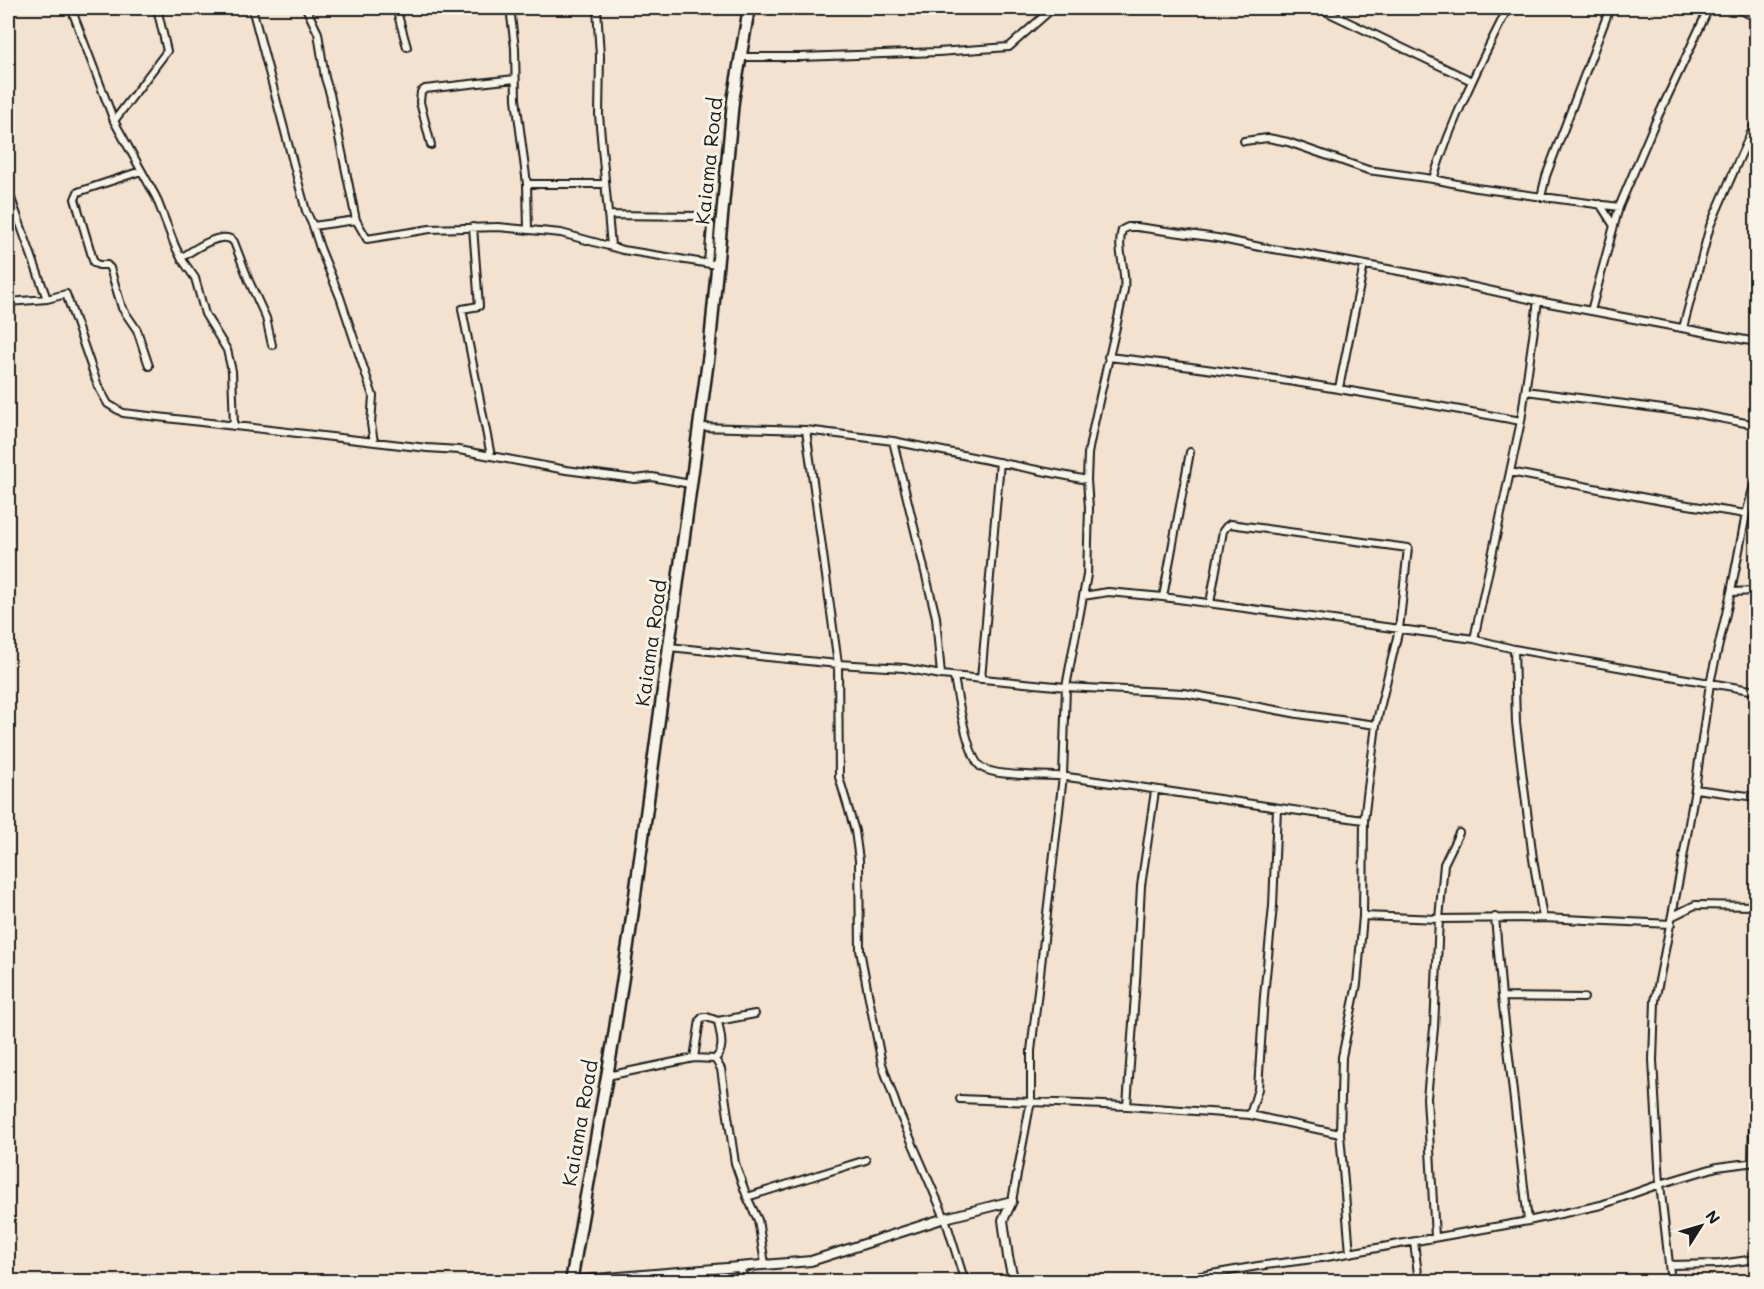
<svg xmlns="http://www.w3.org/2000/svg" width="1764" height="1289" viewBox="0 0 1764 1289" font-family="Mali,sans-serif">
  <rect width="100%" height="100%" fill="#f2e2cf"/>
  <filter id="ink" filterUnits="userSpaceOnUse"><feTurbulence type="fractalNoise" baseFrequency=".0167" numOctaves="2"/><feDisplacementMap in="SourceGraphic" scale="12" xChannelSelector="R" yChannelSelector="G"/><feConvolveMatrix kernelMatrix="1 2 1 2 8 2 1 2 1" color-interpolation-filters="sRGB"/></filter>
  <g filter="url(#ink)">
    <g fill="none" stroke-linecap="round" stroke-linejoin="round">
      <g stroke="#1c1c1c" stroke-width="10">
        <path id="minor" d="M71 8 114 121 156 197 175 246 181 258 195 278 205 314 227 350 232 371 234 426
          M252 8 306 211 313 226 320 248 340 297 373 396 371 424 374 442
          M306 8 318 33 325 78 330 94 356 220 313 226
          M396 8 407 47
          M510 8 515 48 516 99 527 184 528 230
          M597 8 600 56 599 115 611 246
          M1326 8 1325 11 1472 81
          M1508 8C1480 63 1452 120 1433 179L1476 188 1619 207
          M1735 8 1756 17
          M741 57H801L938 52 1009 47 1053 8
          M114 121 167 51 157 8
          M1244 141 1268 138 1288 142 1368 170 1433 179
          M431 145 420 102 421 92 425 89 515 79
          M141 171 78 192 75 199 94 263 99 265H107L110 268 122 308 137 330 149 366
          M527 184H605
          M8 190 47 299
          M1541 197 1546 176 1610 8
          M1600 204 1614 226
          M608 215 699 216 707 218 711 226 708 263
          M356 220 367 239 430 229 498 227 561 233 623 250 717 265
          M473 227 479 306 462 309 491 456
          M181 258C193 250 223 229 234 242L249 281 266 318 272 345
          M8 302 47 299 66 294 98 386 108 404 123 413 427 448 459 450 566 470 635 479 652 477 690 484
          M1591 311 1619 207 1653 127 1709 8
          M1683 328 1710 226 1740 157 1756 122
          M1108 357C1247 372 1384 396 1521 421
          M1339 388 1364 265
          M1526 391 1693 413 1756 425
          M699 427 806 430 893 441 1087 480
          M806 430 838 664 839 777 855 831 859 860 860 950 868 993 882 1064 898 1110 945 1218 965 1282
          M893 441 936 617 941 675
          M1510 472 1662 501 1746 514
          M1731 592 1756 591
          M1083 596 1108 592 1163 597 1474 639 1514 649 1756 691
          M1163 597 1190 452
          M1210 603 1223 531 1226 527 1230 524 1408 548 1399 629 1376 725 1364 820 1363 916 1357 984 1342 1057 1340 1134 1350 1253
          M1474 639 1521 421 1538 301
          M669 647 838 664 904 668 941 675 1066 687 1184 693 1298 714 1376 725
          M1514 649 1516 723 1533 859 1543 918
          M954 677C957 694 968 758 981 767 997 778 1046 774 1067 777 1166 790 1265 807 1364 820
          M981 679 1000 462
          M1695 789 1756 797
          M1363 916 1439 919 1543 918 1671 924
          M1673 916 1695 905 1756 906
          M1495 917 1502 997 1528 1221
          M1502 997 1584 998
          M694 1058 700 1020 703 1017H707L718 1021 755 1014
          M715 1059C726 1048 720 1035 718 1021
          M607 1076 694 1058 715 1059 721 1069 735 1163 747 1197 758 1220 765 1264
          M960 1099 1127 1106 1250 1115 1340 1134
          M1127 1106 1136 981 1141 886 1155 791
          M1250 1115 1258 1089 1264 996 1273 906 1277 808
          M1752 1162 1755 1049 1756 1031
          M747 1197 866 1160
          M1012 1201 1031 1100V1051L1063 776 1066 687 1087 575 1089 508 1087 480 1088 454C1098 399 1113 345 1124 290 1127 270 1116 250 1122 230L1128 227H1137L1217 238 1260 247 1306 254 1415 274 1538 301 1756 342
          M1435 1237 1427 1098 1434 1028 1439 919 1444 864 1459 833
          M1414 1242 1419 1282
          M1669 1265 1719 1264 1756 1259
          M738 1266 747 1282
          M1166 1282 1258 1266 1321 1258 1528 1221 1601 1205 1660 1184 1717 1167 1756 1162
          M1671 1282 1660 1184 1653 1060 1655 1001 1682 864 1695 789 1710 683 1731 592 1746 514 1756 478"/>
      </g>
      <g stroke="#1c1c1c" stroke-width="12">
        <path id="tertiary" d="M1012 1201 1003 1220 1008 1257 1014 1282
          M571 1281 811 1261 945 1218 1012 1201"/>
      </g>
      <g stroke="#1c1c1c" stroke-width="15">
        <path id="trunk" d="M571 1282 613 1042 630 932 709 353 733 101 749 8"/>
      </g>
      <use href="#minor" stroke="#f7f3e8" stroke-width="6"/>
      <use href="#tertiary" stroke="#f7f3e8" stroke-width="8"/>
      <use href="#trunk" stroke="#f7f3e8" stroke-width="10"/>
    </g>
  </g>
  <g text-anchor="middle" stroke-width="6" stroke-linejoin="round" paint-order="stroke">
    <g font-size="20" fill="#1c1c1c" stroke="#f7f3e8">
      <text transform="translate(709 161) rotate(-84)" y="7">Kaiama Road</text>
      <text transform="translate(651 643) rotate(-82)" y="7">Kaiama Road</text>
      <text transform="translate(580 1123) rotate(-80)" y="7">Kaiama Road</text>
    </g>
  </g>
  <rect width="1764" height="1289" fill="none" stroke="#f7f3e8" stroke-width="30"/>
  <rect x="15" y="15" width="1734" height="1259" fill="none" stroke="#1c1c1c" stroke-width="2" filter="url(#ink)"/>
  <g transform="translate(1701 1226) rotate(53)" stroke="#f7f3e8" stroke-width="4.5" paint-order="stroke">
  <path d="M0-4.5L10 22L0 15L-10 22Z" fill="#1c1c1c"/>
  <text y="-9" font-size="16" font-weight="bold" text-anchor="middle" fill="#1c1c1c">N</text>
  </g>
</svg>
